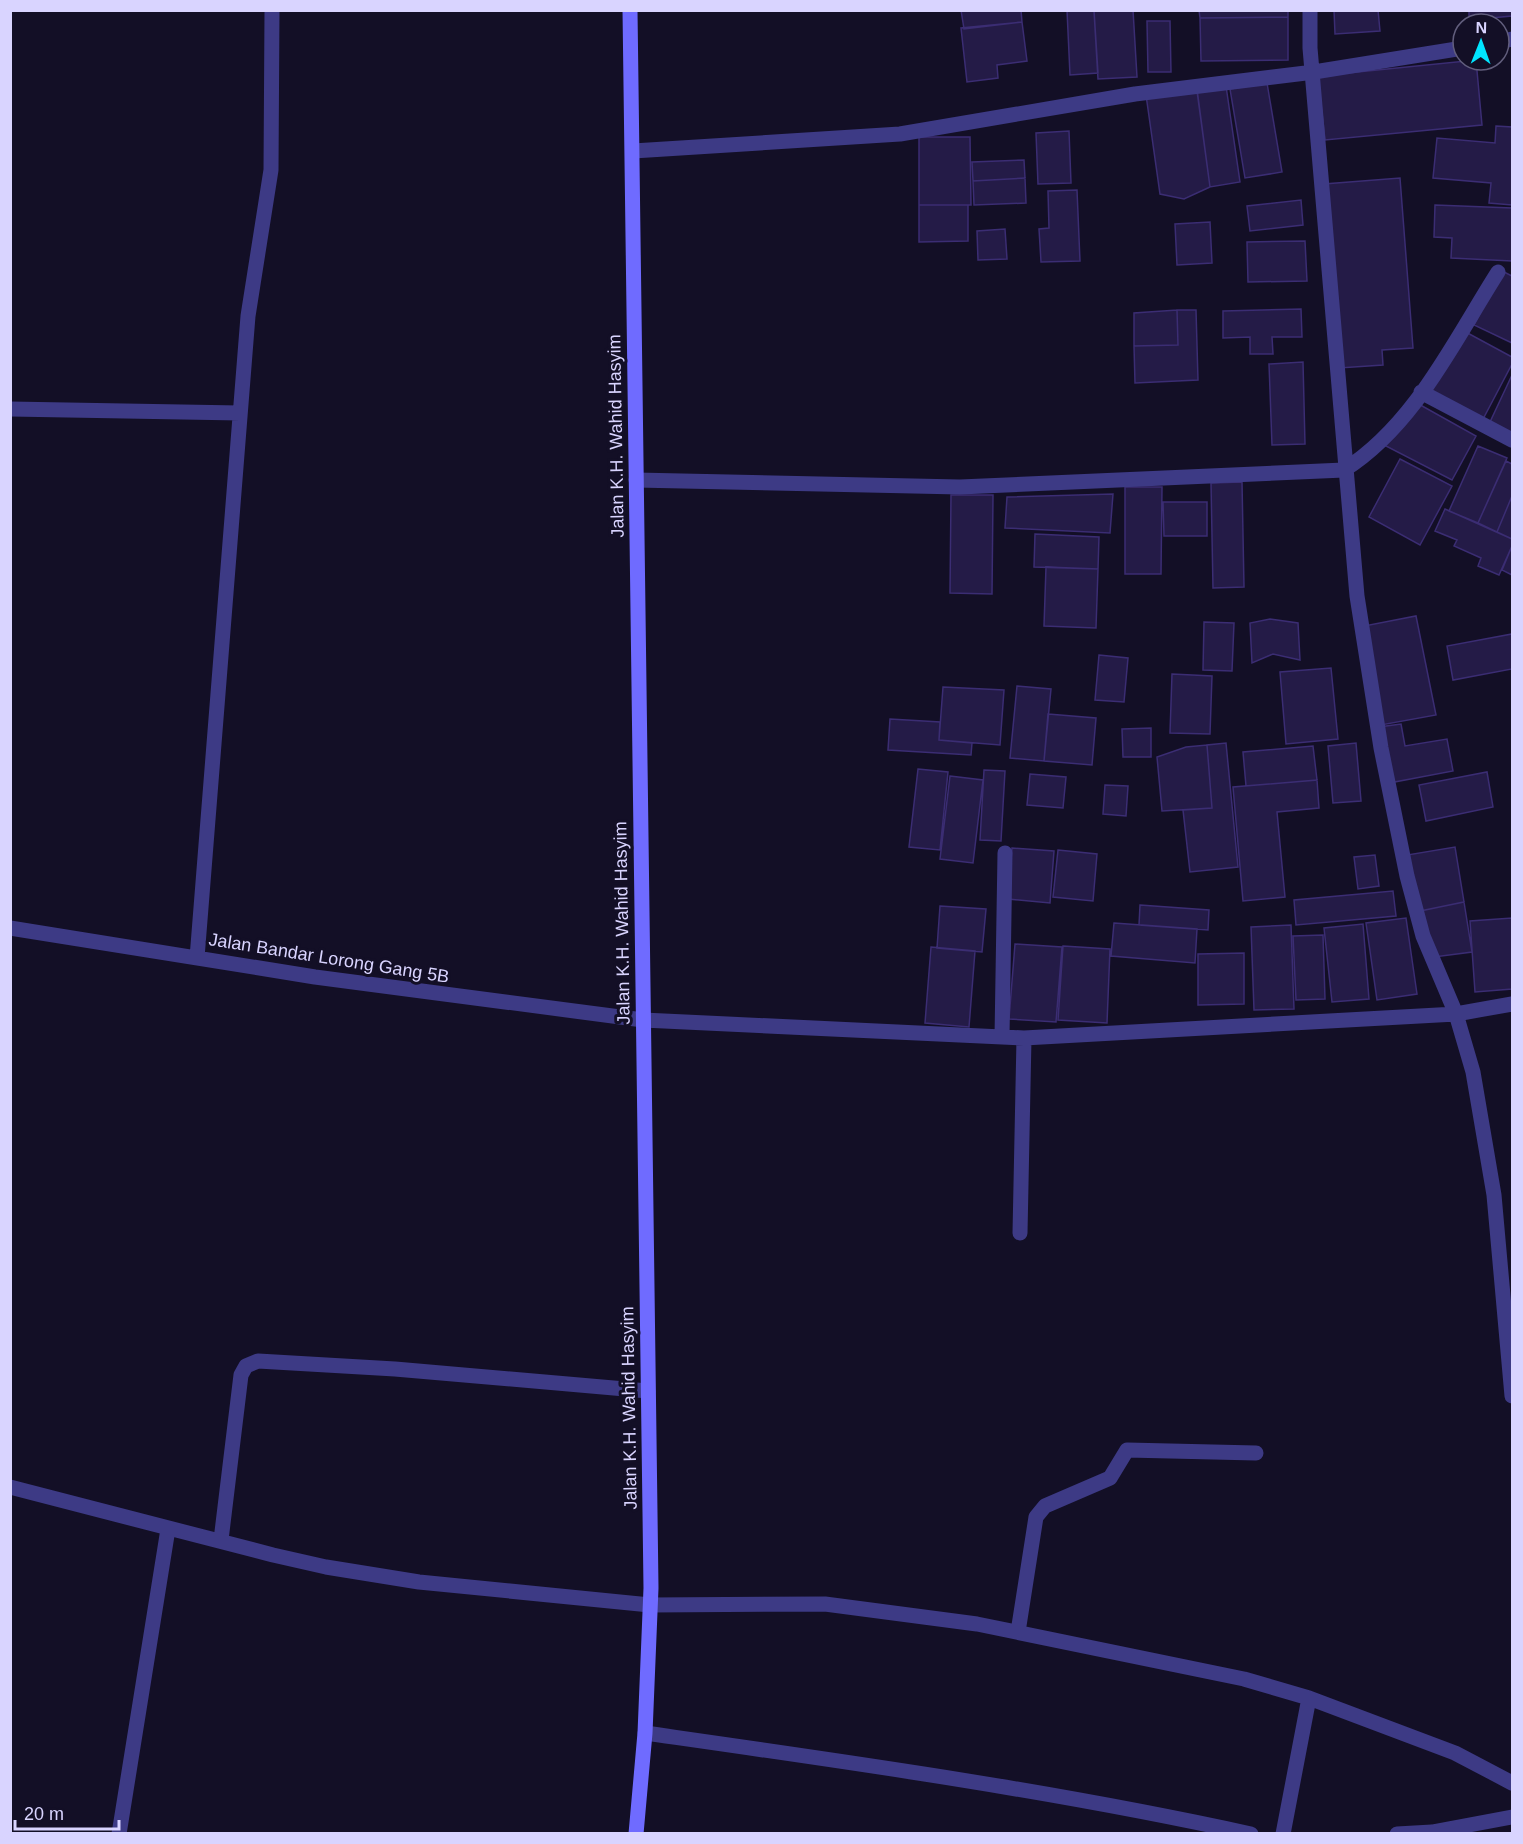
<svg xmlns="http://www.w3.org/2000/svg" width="1523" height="1844" viewBox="0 0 1523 1844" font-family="Helvetica,sans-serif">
  <rect width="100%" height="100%" fill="#130f26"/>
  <path fill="#241b47" stroke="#3b2d73" stroke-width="1.5" d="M961 10H1021L1022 22 964 29Z
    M1067 10H1094L1098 73 1070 75Z
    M1133 10 1137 77 1098 79 1094 11Z
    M1199 10H1288V17L1200 18Z
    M1334 10H1378L1380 31 1335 34Z
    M1469 10H1512V16L1469 20Z
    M1288 17V60L1201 61 1200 18Z
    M1147 21H1170L1171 72H1148Z
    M1022 22 1027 61 997 65 998 78 967 82 961 28Z
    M1476 60 1482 125 1325 140 1318 76Z
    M1267 83 1282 172 1245 178 1230 89Z
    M1226 86 1240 182 1210 187 1197 91Z
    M1197 89 1210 187 1184 199 1160 194 1146 95Z
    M1496 126 1512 127V205L1489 203 1491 183 1433 178 1437 138 1495 143Z
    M1069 131 1071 183 1038 184 1036 133Z
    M919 137H970L971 205H919Z
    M1024 160 1025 178 973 181 972 162Z
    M1025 178 1026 203 974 205 973 181Z
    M1400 178 1413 348 1382 350 1383 365 1339 368 1324 184Z
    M1077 190 1080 261 1041 262 1039 229 1049 228 1048 191Z
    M1301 200 1303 225 1250 231 1247 206Z
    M919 205H968V241L919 242Z
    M1435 205 1512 208V261L1451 258 1452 238 1434 237Z
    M1210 222 1212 263 1177 265 1175 224Z
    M1005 229 1007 259 978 260 977 231Z
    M1305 241 1307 281 1248 282 1247 242Z
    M1502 271 1512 276V343L1474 325Z
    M1301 309 1302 337H1272L1273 354H1250V337L1223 338V311Z
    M1177 310 1178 345 1134 346V313Z
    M1177 310H1196L1198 380 1135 383 1134 346 1178 345Z
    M1462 330 1512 357V364L1482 421 1429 392Z
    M1303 362 1305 444 1272 445 1269 364Z
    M1512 375V433L1490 422Z
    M1415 402 1476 436 1452 480 1384 445Z
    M1478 446 1507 458 1478 523 1449 511Z
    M1400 459 1452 486 1420 545 1369 517Z
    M1506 461 1512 464V496L1497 532 1478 523Z
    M1242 482 1244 587 1213 588 1211 483Z
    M1125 487H1162L1161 574H1125Z
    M1113 494 1110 533 1005 528 1007 497Z
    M951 495H993L992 594 950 593Z
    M1512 496V539L1497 532Z
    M1163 502H1207V536H1164Z
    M1445 509 1512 539V546L1499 575 1478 566 1481 558 1454 546 1457 540 1435 531Z
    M1035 534 1099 537 1098 569 1034 567Z
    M1512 546V575L1502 570Z
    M1046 567 1098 569 1096 628 1044 626Z
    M1416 616 1436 715 1381 725 1364 626Z
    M1270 619 1298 623 1300 660 1273 654 1252 663 1250 623Z
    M1204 622 1234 623 1232 671 1203 670Z
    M1512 634V669L1453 680 1447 646Z
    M1099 655 1128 658 1124 702 1095 700Z
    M1331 668 1338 739 1286 744 1280 672Z
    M1172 674 1212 676 1210 734 1170 733Z
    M1017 686 1051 689 1044 761 1010 758Z
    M943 687 1004 690 1000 745 939 740Z
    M1048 714 1096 718 1092 765 1044 761Z
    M890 719 940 722 939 740 972 743 971 755 888 750Z
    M1401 724 1405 746 1447 739 1453 771 1389 783 1379 727Z
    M1151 728V757H1123L1122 729Z
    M1226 743 1238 867 1190 872 1183 810 1212 808 1207 745Z
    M1356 743 1361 801 1333 803 1328 746Z
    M1207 745 1212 808 1162 811 1157 757 1186 747Z
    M1313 746 1317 780 1246 786 1243 752Z
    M918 769 948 772 940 850 909 847Z
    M984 770 1005 771 1001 841 980 840Z
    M1487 772 1493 807 1426 821 1419 785Z
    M1030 774 1066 777 1063 808 1027 805Z
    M950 776 983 780 973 863 940 859Z
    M1317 780 1319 808 1277 812 1285 897 1243 901 1233 787Z
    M1105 785 1128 786 1126 816 1103 814Z
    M1455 847 1464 902 1420 911 1407 855Z
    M1012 848 1054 851 1050 903 1008 899Z
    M1058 850 1097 854 1093 901 1053 897Z
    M1375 855 1379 886 1358 889 1354 857Z
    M1393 891 1396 916 1296 925 1294 900Z
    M1464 902 1472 952 1434 957 1420 911Z
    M1140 905 1209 910 1208 930 1139 925Z
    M940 906 986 909 982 952 937 948Z
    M1406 918 1417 994 1377 1000 1366 923Z
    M1512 918V989L1475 992 1470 921Z
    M1114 923 1197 929 1195 963 1111 956Z
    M1363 924 1369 999 1332 1002 1324 928Z
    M1291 925 1294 1009 1254 1010 1251 927Z
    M1323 935 1325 999 1296 1000 1293 936Z
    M1015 944 1062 947 1056 1022 1009 1019Z
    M1063 946 1110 949 1107 1023 1058 1020Z
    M931 947 975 951 969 1027 925 1023Z
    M1244 953V1004L1198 1005V954Z"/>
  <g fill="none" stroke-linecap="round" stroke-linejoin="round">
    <path stroke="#3d3a85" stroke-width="15" d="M1310 10V48L1357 596 1381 748 1407 876 1423 936 1456 1014 1473 1072 1494 1195 1512 1396
      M1499 42 1512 39
      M633 151 900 134 1135 94 1314 72 1463 48
      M1421 392 1512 440
      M10 409 240 413
      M636 480 960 487 1344 470C1415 425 1454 341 1498 272
      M10 928 315 977 643 1020 1024 1038 1456 1014 1512 1004
      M197 958 248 316 271 170 272 10
      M1002 1037 1005 853
      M1020 1233 1024 1038
      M10 1487 273 1555 326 1567 419 1582 650 1605 825 1604 977 1624 1244 1679 1309 1698 1455 1753 1512 1783
      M221 1540 241 1375 246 1366 258 1361 395 1369 648 1391
      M1018 1632 1036 1517 1045 1506 1110 1478 1127 1450 1256 1453
      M645 1733C848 1762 1050 1790 1251 1834
      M119 1834 168 1529
      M1283 1834 1309 1698
      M1397 1834 1432 1832 1512 1817"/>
    <path stroke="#6f6bff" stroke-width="15" d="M630 10 651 1588 645 1733 636 1834"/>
  </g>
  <g text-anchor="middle" stroke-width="6" stroke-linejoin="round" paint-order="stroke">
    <g font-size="18" fill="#d9d4ff" stroke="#130f26">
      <text transform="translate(616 436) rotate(-91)" y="6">Jalan K.H. Wahid Hasyim</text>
      <text transform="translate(622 923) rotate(-91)" y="6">Jalan K.H. Wahid Hasyim</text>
      <text transform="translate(329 958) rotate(9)" y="6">Jalan Bandar Lorong Gang 5B</text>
      <text transform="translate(629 1408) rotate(-91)" y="6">Jalan K.H. Wahid Hasyim</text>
    </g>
  </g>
  <rect width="1523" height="1844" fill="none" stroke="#d9d4ff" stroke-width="24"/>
  <g transform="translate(1481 42) rotate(1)"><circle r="28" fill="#130f26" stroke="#625e7d" stroke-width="1.5"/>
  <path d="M0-4.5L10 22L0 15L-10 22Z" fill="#00e5ff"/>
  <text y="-9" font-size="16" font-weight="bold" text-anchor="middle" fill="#d9d4ff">N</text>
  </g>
  <path d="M15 1820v9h104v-9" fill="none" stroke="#d9d4ff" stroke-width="3"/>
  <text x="24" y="1820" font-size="18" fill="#d9d4ff" stroke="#130f26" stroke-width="4.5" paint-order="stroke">20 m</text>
</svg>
